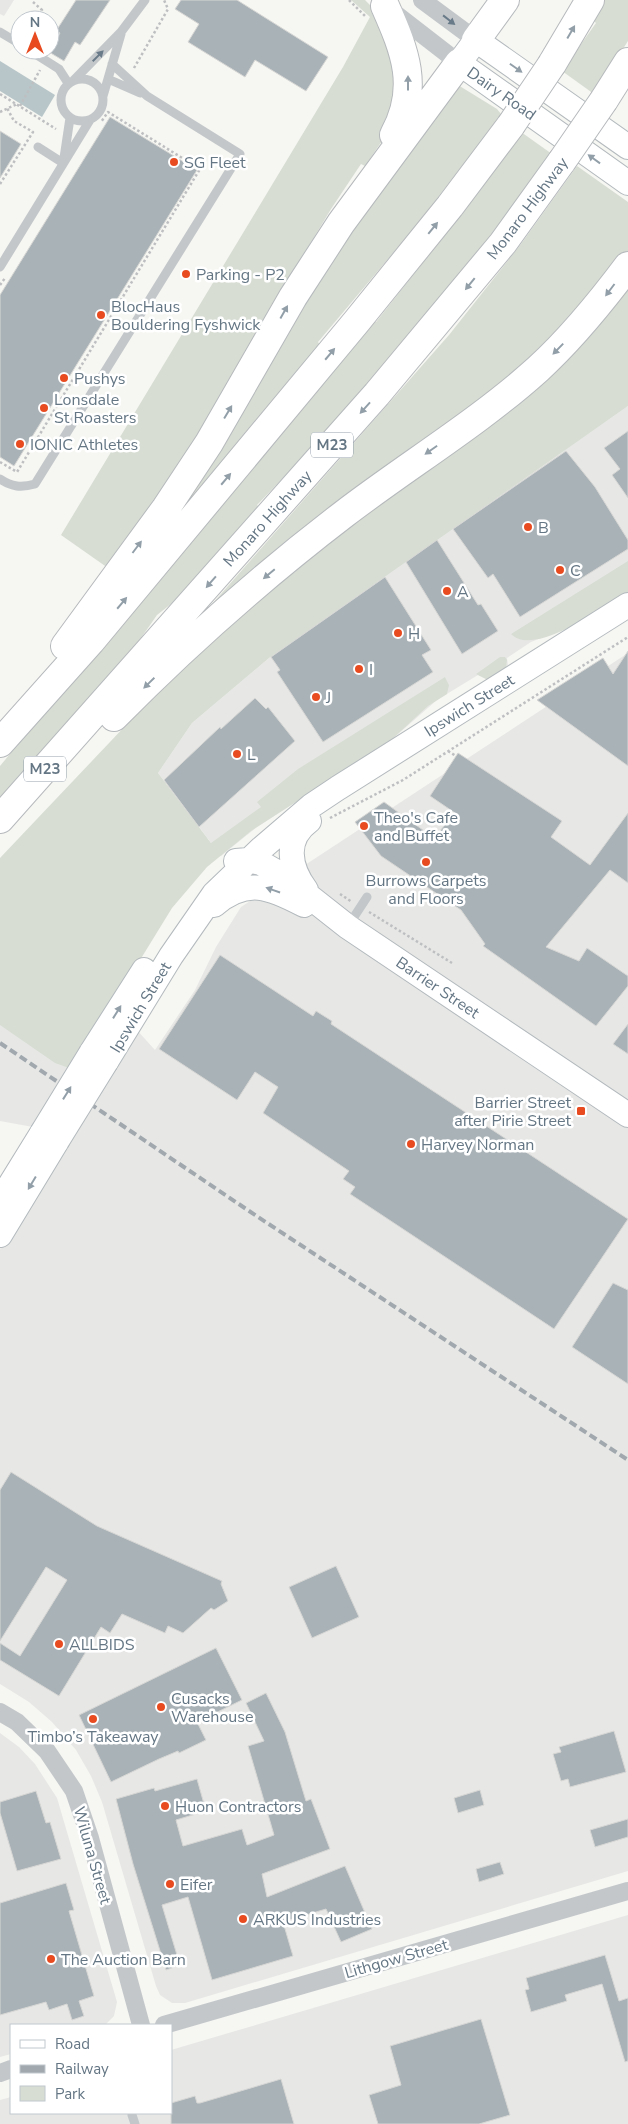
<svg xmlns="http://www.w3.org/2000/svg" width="628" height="2124" viewBox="0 0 628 2124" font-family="'Nunito Sans',sans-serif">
  <rect width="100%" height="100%" fill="#f6f6f2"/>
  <path fill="#e7e8e6" d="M0 0H14L4 16 0 14Z
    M628 406V592L579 623 531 642 507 658 508 665 488 680 478 675 437 700 389 742 257 827 221 856 158 773 192 723 269 658 303 632Z
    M628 653V1871L185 2003H172L160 1995 156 1986 102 1802 91 1776 76 1750 52 1722 29 1702 0 1684V1249L47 1173 33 1127 0 1121V879L155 1050 195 990 216 947 241 907Z
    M0 1733 19 1747 35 1764 57 1798 117 2002 114 2016 105 2025H11V2054L0 2057Z
    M628 1915V2124H0V2100L11 2097V2113H171V2050Z"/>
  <path fill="#d7ddd3" d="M351 0H365L380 15 402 66 388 132 365 166 361 164 331 209 289 279 215 414 108 568 61 535 343 67 370 17Z
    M604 0H628V41L594 94 562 71 596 23 593 20Z
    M458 85 497 109 501 114 495 123 415 227 318 342 320 345 138 563 312 286Z
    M521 132 552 154 507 218 328 431 257 505 259 507 176 600 157 615 127 658 0 801V766L371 320 376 322 466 208Z
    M577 166 628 202V252L550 345 198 620 449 335 521 244Z
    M628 288V406L269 658 192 723 158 773 211 843 261 807 257 802 298 769 445 677 449 685 447 694 428 706 389 742 251 831 207 867 172 908 94 1035 69 1068 55 1063 0 1025V858L165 684 279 582 295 572 303 562 559 368 594 332Z
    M628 561V592C606 606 534 658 511 634Z
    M500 657H505L507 660 506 668 488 680 476 674Z"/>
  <path fill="#b8c6c9" d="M0 61 55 95 42 117 0 91Z"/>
  <path fill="#a9b2b7" stroke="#d7d7d5" d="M76 0H110L80 45 75 42 64 61 49 52 60 33 56 31Z
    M181 0H237L328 57 306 91 255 60 245 77 188 42 199 24 175 9Z
    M110 117 197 170 14 466 0 457V295Z
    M0 131 21 144 0 178Z
    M628 431V498L612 475 620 469 604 448Z
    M566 451 595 487 628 540V549L520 617 493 574 488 578 453 529Z
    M437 540 478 605 481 604 498 631 462 654 406 562Z
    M385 577 431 650 422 655 433 672 323 742 277 672 280 670 271 657Z
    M628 651V766L537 700 603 658 613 674Z
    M255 698 266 709 268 707 295 741 199 827 164 780 220 727 221 729Z
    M458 753 562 821 551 837 590 865 628 813V883L610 870 546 947 579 961 587 948 628 976V986L596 1026 483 946 485 944 461 910 381 856 355 822 384 802 434 838 455 813 430 796Z
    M220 955 313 1016 316 1011 332 1021 331 1024 628 1219 554 1329 350 1194 355 1187 343 1179 349 1171 263 1113 278 1087 255 1072 237 1100 159 1049Z
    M628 1024V1054L613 1044Z
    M613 1283 628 1290V1384L572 1347Z
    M11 1472 97 1526 222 1581 221 1584 228 1601 214 1610 211 1608 183 1633 168 1626 165 1633 122 1614 110 1633 101 1627 59 1696 0 1660V1643L20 1656 67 1580 46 1567 0 1641V1490Z
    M336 1566 359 1617 312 1638 289 1587Z
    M216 1648 242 1700 197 1722 206 1740 179 1753 178 1751 159 1759 111 1782 79 1715Z
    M266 1693 285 1732 306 1801 311 1799 330 1849 262 1874 267 1897 345 1866 372 1929 341 1942 326 1909 283 1922 293 1956 212 1980 188 1897 162 1905 180 1965 166 1970 133 1864 116 1799 154 1788 155 1791 197 1779 206 1811 176 1820 183 1846 242 1829 247 1845 274 1835 248 1746 264 1741 246 1703Z
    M614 1731 626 1772 570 1787 568 1779 561 1781 553 1754 561 1752 559 1747Z
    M480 1790 484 1805 458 1813 454 1798Z
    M36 1791 46 1823 50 1822 61 1859 17 1871 0 1813V1802Z
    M628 1819V1837L595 1847 590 1830Z
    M500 1862 504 1874 479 1882 476 1869Z
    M66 1883 74 1910 69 1911 94 1996 79 2001 84 2016 72 2020 67 2004 49 2010 46 2002 0 2015V1903Z
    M605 1955 619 2001 628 1998V2061L625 2062 602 1984 565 1995 567 2001 531 2012 525 1990 529 1989 526 1978Z
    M481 2019 510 2115 479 2124H378L369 2095 401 2085 390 2046Z
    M281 2079 294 2124H171V2103L195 2096 197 2103H200Z"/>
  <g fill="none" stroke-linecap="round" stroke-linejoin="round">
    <g stroke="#b3b9bd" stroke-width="26">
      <path id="secondary" d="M628 147 476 40 459 63 628 183
        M236 861 248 860 261 863 282 875 348 927 628 1115
        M306 890C289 867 284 839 309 821
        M214 905C247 877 270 887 304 905
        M91 1053 144 970
        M106 1062 171 956 214 894 262 848 311 806 338 788 628 605
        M0 1201 42 1133
        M0 1235 57 1141"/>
    </g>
    <g stroke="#b6b9bc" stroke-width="30">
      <path id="highway" d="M385 6C405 51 420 88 394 135
        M476 40 505 0
        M552 64 590 0
        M604 100 628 62
        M65 646 166 508 209 443 293 297 341 223 459 63
        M114 717C186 644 263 576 344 514 408 465 478 423 538 369 572 338 601 302 628 266
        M0 743 91 641 357 321 450 206 511 125
        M0 819 377 394 503 243 562 161"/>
    </g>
    <path stroke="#bdbfc1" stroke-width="2.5" stroke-dasharray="2.5 2.5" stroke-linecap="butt" d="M349 0 366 17
      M33 2 42 10 37 20
      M134 68 168 9 164 0
      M0 94 56 129
      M20 106 40 70
      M0 112 17 104
      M0 184 33 132 14 121 7 108
      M0 285 5 278
      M0 462 17 472 200 169 108 112 101 122
      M448 751 456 756
      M330 818 403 780 628 637
      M340 894 352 902
      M369 912 452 963"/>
    <path stroke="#c3c7ca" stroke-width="9" d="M0 32 20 44
      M29 50 59 69 68 83
      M61 100a21 21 0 1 1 42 0a21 21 0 1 1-42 0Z
      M108 79 140 93
      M74 80 121 32 145 0
      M103 96 121 34
      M38 147 63 163
      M64 158 70 118
      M0 267 90 120
      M0 479C12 487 21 488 35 484L240 154 147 96 112 64
      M348 926 367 897
      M132 2115 135 2124"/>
    <path stroke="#c3c7ca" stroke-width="18" d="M422 0 476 40
      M388 8 459 63
      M0 1712 17 1722 47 1751 74 1791 90 1838 141 2025
      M164 2025 628 1891
      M0 2073 11 2069"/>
    <use href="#secondary" stroke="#fff" stroke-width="24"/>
    <use href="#highway" stroke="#fff" stroke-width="28"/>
    <path stroke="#a1a8ae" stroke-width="4" stroke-dasharray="8 4" stroke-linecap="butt" d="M0 1043 258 1217 628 1460"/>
    <g stroke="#b3b9bd" stroke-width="26" stroke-linecap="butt">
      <path id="secondary-bridge" d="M42 1133 91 1053
        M57 1141 106 1062"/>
    </g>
    <g stroke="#b6b9bc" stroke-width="30" stroke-linecap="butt">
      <path id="highway-bridge" d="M511 125 552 64
        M562 161 604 100"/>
    </g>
    <use href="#secondary-bridge" stroke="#fff" stroke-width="24"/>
    <use href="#highway-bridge" stroke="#fff" stroke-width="28"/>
  </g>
  <defs><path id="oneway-solid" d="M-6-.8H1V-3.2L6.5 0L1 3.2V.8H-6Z" transform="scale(1.25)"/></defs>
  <g fill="#697a88">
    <use href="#oneway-solid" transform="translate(449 20) rotate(38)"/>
    <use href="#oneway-solid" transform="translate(98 56) rotate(-45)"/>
  </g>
  <g fill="#929fa9">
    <use href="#oneway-solid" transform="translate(571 32) rotate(-60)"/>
    <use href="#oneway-solid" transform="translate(516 68) rotate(35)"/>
    <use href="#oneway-solid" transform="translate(408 83) rotate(-90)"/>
    <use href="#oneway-solid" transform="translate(594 159) rotate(-144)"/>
    <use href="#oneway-solid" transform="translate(433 228) rotate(-51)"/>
    <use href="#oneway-solid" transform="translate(470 284) rotate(129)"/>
    <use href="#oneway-solid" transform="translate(610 290) rotate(127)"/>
    <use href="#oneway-solid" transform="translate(284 312) rotate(-61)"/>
    <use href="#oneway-solid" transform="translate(558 349) rotate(134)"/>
    <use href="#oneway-solid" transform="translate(330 354) rotate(-50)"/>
    <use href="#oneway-solid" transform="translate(365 408) rotate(132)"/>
    <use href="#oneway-solid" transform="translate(228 412) rotate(-59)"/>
    <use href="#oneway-solid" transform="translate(431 450) rotate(145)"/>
    <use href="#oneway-solid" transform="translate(226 479) rotate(-50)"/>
    <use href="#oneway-solid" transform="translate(137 547) rotate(-53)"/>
    <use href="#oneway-solid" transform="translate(269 574) rotate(140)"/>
    <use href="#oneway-solid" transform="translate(211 582) rotate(131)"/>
    <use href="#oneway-solid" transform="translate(122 603) rotate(-50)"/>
    <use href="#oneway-solid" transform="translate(149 683) rotate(136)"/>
    <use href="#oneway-solid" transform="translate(273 890) rotate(-161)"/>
    <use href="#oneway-solid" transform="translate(117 1012) rotate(-58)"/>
    <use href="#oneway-solid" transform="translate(67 1093) rotate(-58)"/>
    <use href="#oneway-solid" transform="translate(32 1183) rotate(121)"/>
  </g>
  <g fill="#e84b20" stroke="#fff" stroke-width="2">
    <circle cx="174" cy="162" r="5"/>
    <circle cx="186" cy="274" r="5"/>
    <circle cx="101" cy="315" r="5"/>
    <circle cx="64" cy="378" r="5"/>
    <circle cx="44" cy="408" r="5"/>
    <circle cx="20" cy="444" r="5"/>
    <circle cx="528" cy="527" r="5"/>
    <circle cx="560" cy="570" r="5"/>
    <circle cx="447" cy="591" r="5"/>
    <circle cx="398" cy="633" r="5"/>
    <circle cx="359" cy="669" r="5"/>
    <circle cx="316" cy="697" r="5"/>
    <circle cx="237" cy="754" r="5"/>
    <circle cx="364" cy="826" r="5"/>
    <circle cx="426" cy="862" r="5"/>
    <rect x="576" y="1106" width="10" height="10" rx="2.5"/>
    <circle cx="411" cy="1144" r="5"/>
    <circle cx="59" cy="1644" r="5"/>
    <circle cx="161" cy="1707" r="5"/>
    <circle cx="93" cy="1719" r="5"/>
    <circle cx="165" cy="1806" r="5"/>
    <circle cx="170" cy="1884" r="5"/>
    <circle cx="243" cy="1919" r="5"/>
    <circle cx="51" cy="1959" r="5"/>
  </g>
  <g text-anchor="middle" stroke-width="5" stroke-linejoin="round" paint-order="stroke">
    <g fill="#fff" stroke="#929fa9" stroke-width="1">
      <rect x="311" y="432.5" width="42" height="25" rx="4"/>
      <rect x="24" y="756.5" width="42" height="25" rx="4"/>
    </g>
    <g font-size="15" font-weight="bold" fill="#647684">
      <text x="332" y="450">M23</text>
      <text x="45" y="774">M23</text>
    </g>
    <g font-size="16" fill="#647684" stroke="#fff">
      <text transform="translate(502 93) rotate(35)" y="6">Dairy Road</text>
      <text transform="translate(527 208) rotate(-53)" y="6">Monaro Highway</text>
      <text transform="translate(267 518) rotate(-48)" y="6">Monaro Highway</text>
      <text transform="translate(469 705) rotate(-32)" y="6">Ipswich Street</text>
      <text transform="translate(438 987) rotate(34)" y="6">Barrier Street</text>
      <text transform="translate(140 1007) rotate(-59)" y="6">Ipswich Street</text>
      <text transform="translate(93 1855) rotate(74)" y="6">Wiluna Street</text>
      <text transform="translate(396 1958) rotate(-16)" y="6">Lithgow Street</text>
    </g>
    <g font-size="16" fill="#647684" stroke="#fff" text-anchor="start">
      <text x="184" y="168">SG Fleet</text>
      <text x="196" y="280">Parking - P2</text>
      <text x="111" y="312">BlocHaus<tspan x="111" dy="18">Bouldering Fyshwick</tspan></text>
      <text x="74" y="384">Pushys</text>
      <text x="54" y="405">Lonsdale<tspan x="54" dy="18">St Roasters</tspan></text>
      <text x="30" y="450">IONIC Athletes</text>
      <text x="538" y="533">B</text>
      <text x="570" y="576">C</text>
      <text x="457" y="597">A</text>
      <text x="408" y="639">H</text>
      <text x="369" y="675">I</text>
      <text x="326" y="703">J</text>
      <text x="247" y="760">L</text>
      <text x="374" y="823">Theo's Cafe<tspan x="374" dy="18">and Buffet</tspan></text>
      <text x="426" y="886" text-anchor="middle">Burrows Carpets<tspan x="426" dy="18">and Floors</tspan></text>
      <text x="571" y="1108" text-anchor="end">Barrier Street<tspan x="571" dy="18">after Pirie Street</tspan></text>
      <text x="421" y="1150">Harvey Norman</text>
      <text x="69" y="1650">ALLBIDS</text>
      <text x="171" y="1704">Cusacks<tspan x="171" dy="18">Warehouse</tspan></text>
      <text x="93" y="1742" text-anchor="middle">Timbo’s Takeaway</text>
      <text x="175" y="1812">Huon Contractors</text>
      <text x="180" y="1890">Eifer</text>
      <text x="253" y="1925">ARKUS Industries</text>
      <text x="61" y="1965">The Auction Barn</text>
    </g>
  </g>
  <rect x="10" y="2024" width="162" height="90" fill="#ffffff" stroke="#c1c8ce"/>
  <rect x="20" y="2040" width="25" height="8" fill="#ffffff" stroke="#c1c8ce"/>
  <text x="55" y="2049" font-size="15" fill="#647684">Road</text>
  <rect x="20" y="2065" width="25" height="8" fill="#a1a8ae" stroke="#c1c8ce"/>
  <text x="55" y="2074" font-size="15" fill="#647684">Railway</text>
  <rect x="20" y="2086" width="25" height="15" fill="#d7ddd3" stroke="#c1c8ce"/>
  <text x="55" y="2099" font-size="15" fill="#647684">Park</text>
  <g transform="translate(35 35)"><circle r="24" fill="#ffffff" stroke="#c1c8ce"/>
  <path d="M0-4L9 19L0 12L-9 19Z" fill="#e84b20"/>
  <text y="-8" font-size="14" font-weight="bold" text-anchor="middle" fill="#647684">N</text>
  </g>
</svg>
